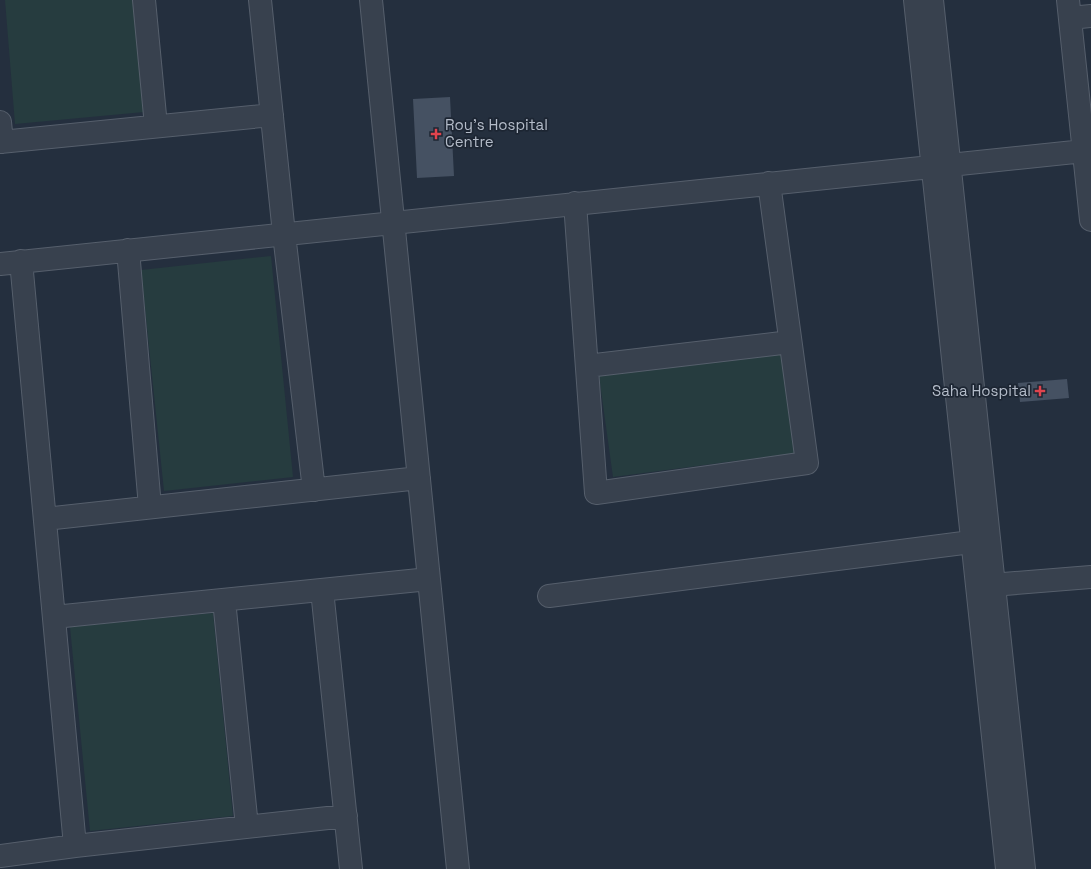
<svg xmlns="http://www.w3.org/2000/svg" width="1091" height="869" viewBox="0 0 1091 869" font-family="'Space Grotesk',sans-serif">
  <rect width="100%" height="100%" fill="#242f3e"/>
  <path fill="#263c3f" d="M5 0H135L144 112 15 124Z
    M271 256 293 477 164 491 141 270Z
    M784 353 796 453 613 477 599 376Z
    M213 613 233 816 90 831 70 627Z"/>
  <path fill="#455162" d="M450 97 454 176 417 178 413 99Z
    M1067 379 1069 398 1020 402 1018 383Z"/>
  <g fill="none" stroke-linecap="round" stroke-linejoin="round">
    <g stroke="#565f6c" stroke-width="24">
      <path id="minor" d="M144 0 156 126
        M260 0 284 234 314 490
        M371 0 458 869
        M915 0 1007 869
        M932 0 1024 869
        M1068 0 1091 220
        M1070 18 1091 16
        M0 122 2 142
        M0 142 272 115
        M575 203 596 493 807 463 769 183
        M128 250 150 507
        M21 261 75 846
        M0 264 1084 151
        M587 366 790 342
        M45 519 419 478
        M979 586 1091 577
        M322 590 351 869
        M549 596 971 542
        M224 600 247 827
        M54 617 429 579
        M0 856 75 846 346 816"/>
    </g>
    <use href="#minor" stroke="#38414e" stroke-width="22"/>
  </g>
  <g fill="#e0444e" stroke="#1d2633" stroke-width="1.5">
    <path d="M434 128h4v4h4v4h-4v4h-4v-4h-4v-4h4z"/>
    <path d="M1038 385h4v4h4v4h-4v4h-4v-4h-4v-4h4z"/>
  </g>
  <g text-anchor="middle" stroke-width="3.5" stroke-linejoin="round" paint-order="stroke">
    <g font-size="15" fill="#b4bcc9" stroke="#1d2633" text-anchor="start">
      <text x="445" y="130">Roy's Hospital<tspan x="445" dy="17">Centre</tspan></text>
      <text x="1031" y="396" text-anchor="end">Saha Hospital</text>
    </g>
  </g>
</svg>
